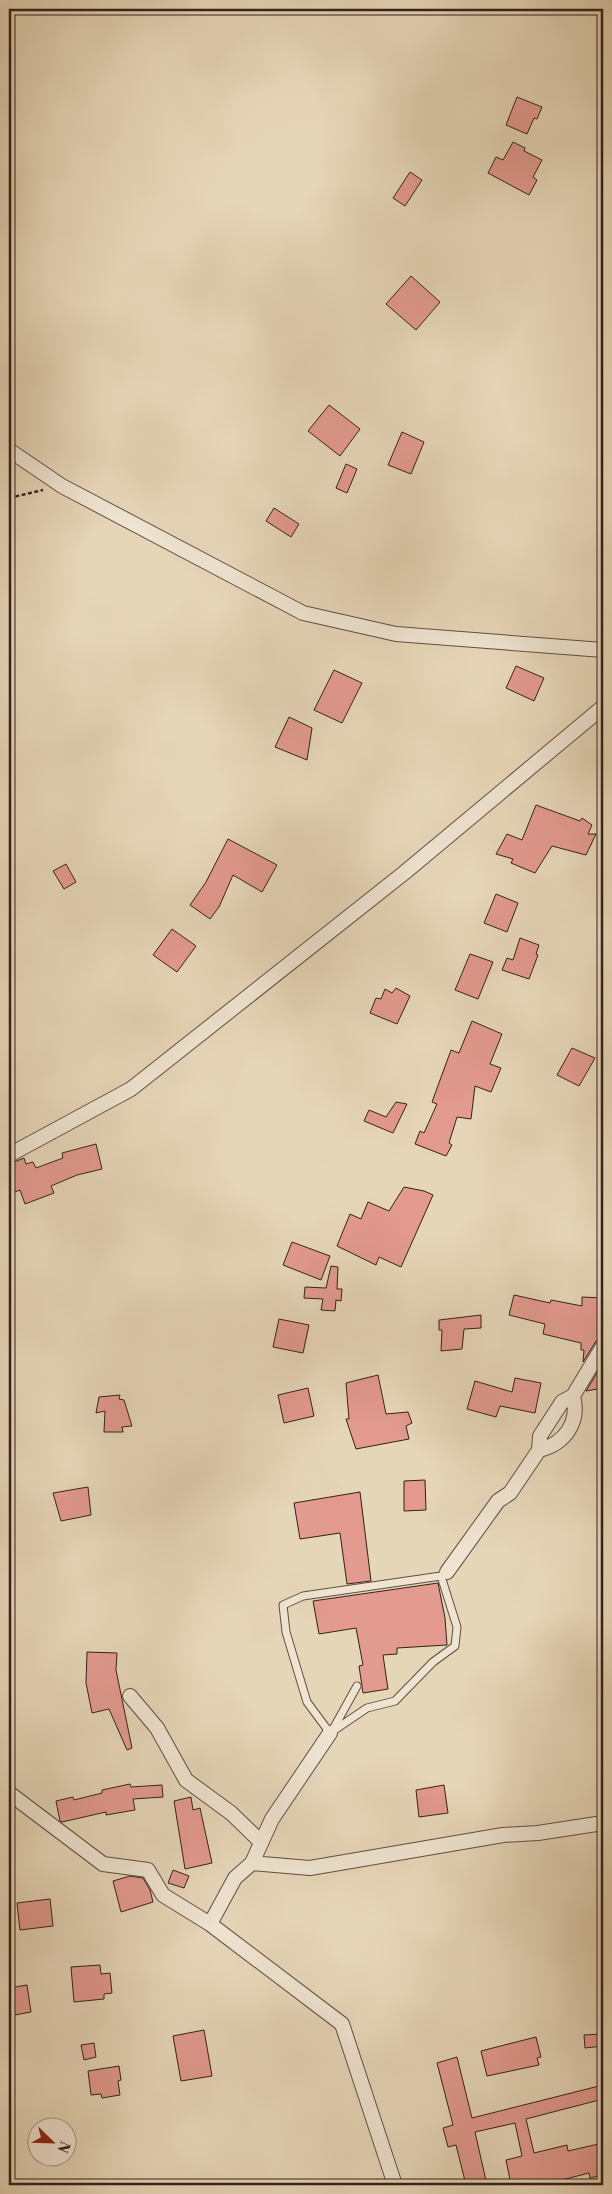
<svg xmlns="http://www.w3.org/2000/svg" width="612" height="2194" viewBox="0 0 612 2194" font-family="'Libre Bodoni',serif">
  <rect width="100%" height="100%" fill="#e6d6b8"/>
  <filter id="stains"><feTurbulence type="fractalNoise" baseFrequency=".004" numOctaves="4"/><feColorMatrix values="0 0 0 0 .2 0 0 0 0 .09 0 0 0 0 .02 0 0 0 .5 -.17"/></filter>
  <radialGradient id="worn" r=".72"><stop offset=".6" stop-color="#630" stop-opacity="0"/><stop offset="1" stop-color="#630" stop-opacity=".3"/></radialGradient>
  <path fill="#e39a8f" stroke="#332118" d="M517 97 542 107 537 119 534 118 527 134 506 125Z
    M513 142 525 148 524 151 542 160 533 177 537 180 529 195 488 173 496 157 503 160Z
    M410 172 422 180 405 206 393 198Z
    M411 276 440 302 416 330 386 304Z
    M329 405 360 429 340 456 308 431Z
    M402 432 424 442 411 474 388 465Z
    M346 464 357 469 347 493 336 488Z
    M274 508 299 524 291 537 266 521Z
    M516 666 544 678 534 701 506 688Z
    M334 670 362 683 342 723 314 710Z
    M289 717 312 728 307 760 275 747Z
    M536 805 580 821 582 818 592 825 588 834H596L586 855 552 846 535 873 511 863 513 859 496 854 507 834 522 840Z
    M228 839 277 865 262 892 233 875 219 907 210 919 190 905 206 882Z
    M66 864 76 882 64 889 53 871Z
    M496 894 518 903 507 932 484 923Z
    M172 929 196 946 177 972 153 955Z
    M520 938 539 945 536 954 538 955 529 979 502 970 507 958 513 960Z
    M470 954 493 962 478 999 455 990Z
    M396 988 410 996 397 1024 370 1013 376 998 381 999 385 989 392 993Z
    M472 1021 502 1034 490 1064 501 1068 491 1092 475 1086 471 1119 457 1117 449 1143 452 1145 446 1156 415 1144 420 1131 424 1133 437 1104 432 1102 451 1050 459 1053Z
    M572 1048 595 1058 579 1086 557 1075Z
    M396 1102 407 1104 393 1133 364 1121 369 1110 386 1117Z
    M96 1144 102 1169 77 1175 51 1186 54 1193 25 1204 20 1190 12 1193 9 1184V1164L24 1158 26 1164 33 1162 36 1168 63 1158 62 1153Z
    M404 1187 424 1191 433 1195 401 1267 379 1257 376 1265 337 1246 350 1214 361 1219 368 1202 389 1211Z
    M292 1242 330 1256 321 1280 283 1265Z
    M331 1266 338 1267 337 1289H342L341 1301 336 1300 335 1311 321 1310 323 1299 304 1298 305 1287 326 1288Z
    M514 1295 550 1303 551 1300 582 1306V1297L603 1298V1337L596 1341 583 1362 584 1350H581V1343L543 1334 545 1324 509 1315Z
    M481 1315V1328L464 1329 462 1349 441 1351 442 1330H439V1320Z
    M279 1319 309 1325 303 1353 273 1347Z
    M603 1363V1388L586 1391Z
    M378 1375 386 1414 408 1412 412 1423 406 1426 409 1439 356 1449 346 1419H349L346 1383Z
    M515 1378 541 1383 535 1413 500 1406 496 1417 467 1409 475 1381 512 1392Z
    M308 1388 314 1416 284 1423 278 1395Z
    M120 1395 119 1399 124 1400 132 1426 122 1427 123 1432H104L105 1411 96 1413 99 1397Z
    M425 1480 426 1510 404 1511V1481Z
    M88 1487 91 1515 61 1521 53 1493Z
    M360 1492 371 1581 347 1584 340 1533 300 1539 294 1503Z
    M438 1583 445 1618 447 1645 397 1648V1654L383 1655 388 1689 363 1693 359 1666 363 1665 356 1628 319 1634 313 1601Z
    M87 1652 117 1653 116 1670 132 1748 127 1750 109 1709 92 1713 86 1683Z
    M130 1784 131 1787 162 1785 163 1797 133 1799 135 1810 106 1815V1812L62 1822 60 1821 56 1801 73 1797 74 1800 102 1793V1790Z
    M444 1785 448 1813 419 1817 416 1790Z
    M191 1797 193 1810 200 1808 212 1863 185 1869 174 1801Z
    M173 1870 189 1876 184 1888 168 1883Z
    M130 1876 143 1878 150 1890 153 1902 121 1912 113 1881Z
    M50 1899 53 1926 20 1930 17 1903Z
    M100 1965 101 1974 110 1973 112 1993 104 1994V1999L74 2002 71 1967Z
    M27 1985 31 2012 9 2016V1988Z
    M204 2030 212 2076 181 2081 173 2036Z
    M603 2034V2046L585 2048 584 2035Z
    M536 2037 541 2057 537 2058 539 2065 487 2076 481 2051Z
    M94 2043 96 2057 84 2060 81 2045Z
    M457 2057 472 2118 603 2085V2099L526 2119 534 2153 567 2145 568 2151 603 2143V2175L590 2178 589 2173 542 2185H511L506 2160 522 2156 515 2123 475 2132 487 2185H466L456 2145 448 2147 443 2128 453 2125 437 2063Z
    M119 2066 121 2080 118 2081 120 2095 102 2098 101 2094 91 2095 88 2071Z"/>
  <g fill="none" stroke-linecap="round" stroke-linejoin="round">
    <g stroke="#604e40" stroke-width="9">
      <path id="service" d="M332 1731 357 1686
        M330 1733 307 1702 286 1632 283 1605 303 1596 441 1576 447 1572
        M330 1733 367 1708 395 1701 433 1662 455 1646 457 1627 441 1576"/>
    </g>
    <g stroke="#604e40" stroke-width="16">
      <path id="minor" d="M9 450 62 486 303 613 396 634 603 650
        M9 1155 131 1089 404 873 603 707
        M539 1450C565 1444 580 1422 573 1396
        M447 1572 498 1501 510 1493 539 1450 540 1436 562 1402 573 1396 603 1346
        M130 1696 157 1728 186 1780 231 1813 261 1842
        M9 1793 103 1864 148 1870 163 1895 210 1924 342 2024 395 2185
        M252 1863 310 1868 503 1835 538 1833 603 1823
        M210 1924 235 1878 252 1863 272 1819 330 1733"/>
    </g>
    <path stroke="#332118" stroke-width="2.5" stroke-dasharray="4 2.5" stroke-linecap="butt" d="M9 498 43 490"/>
    <use href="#service" stroke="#efe4d1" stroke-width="7"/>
    <use href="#minor" stroke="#efe4d1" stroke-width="14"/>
  </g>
  <rect width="612" height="2194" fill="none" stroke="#e6d6b8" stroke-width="30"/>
  <rect x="10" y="10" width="592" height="2174" fill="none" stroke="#332118" stroke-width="2.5"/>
  <rect x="15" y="15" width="582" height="2164" fill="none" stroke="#332118"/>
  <g transform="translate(52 2142) rotate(113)"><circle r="24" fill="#efe4d1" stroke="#a49687"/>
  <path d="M0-4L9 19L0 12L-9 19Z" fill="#8f2418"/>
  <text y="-8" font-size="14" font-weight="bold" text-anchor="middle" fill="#332118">N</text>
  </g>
  <rect width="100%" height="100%" filter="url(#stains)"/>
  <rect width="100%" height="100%" fill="url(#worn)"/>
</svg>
